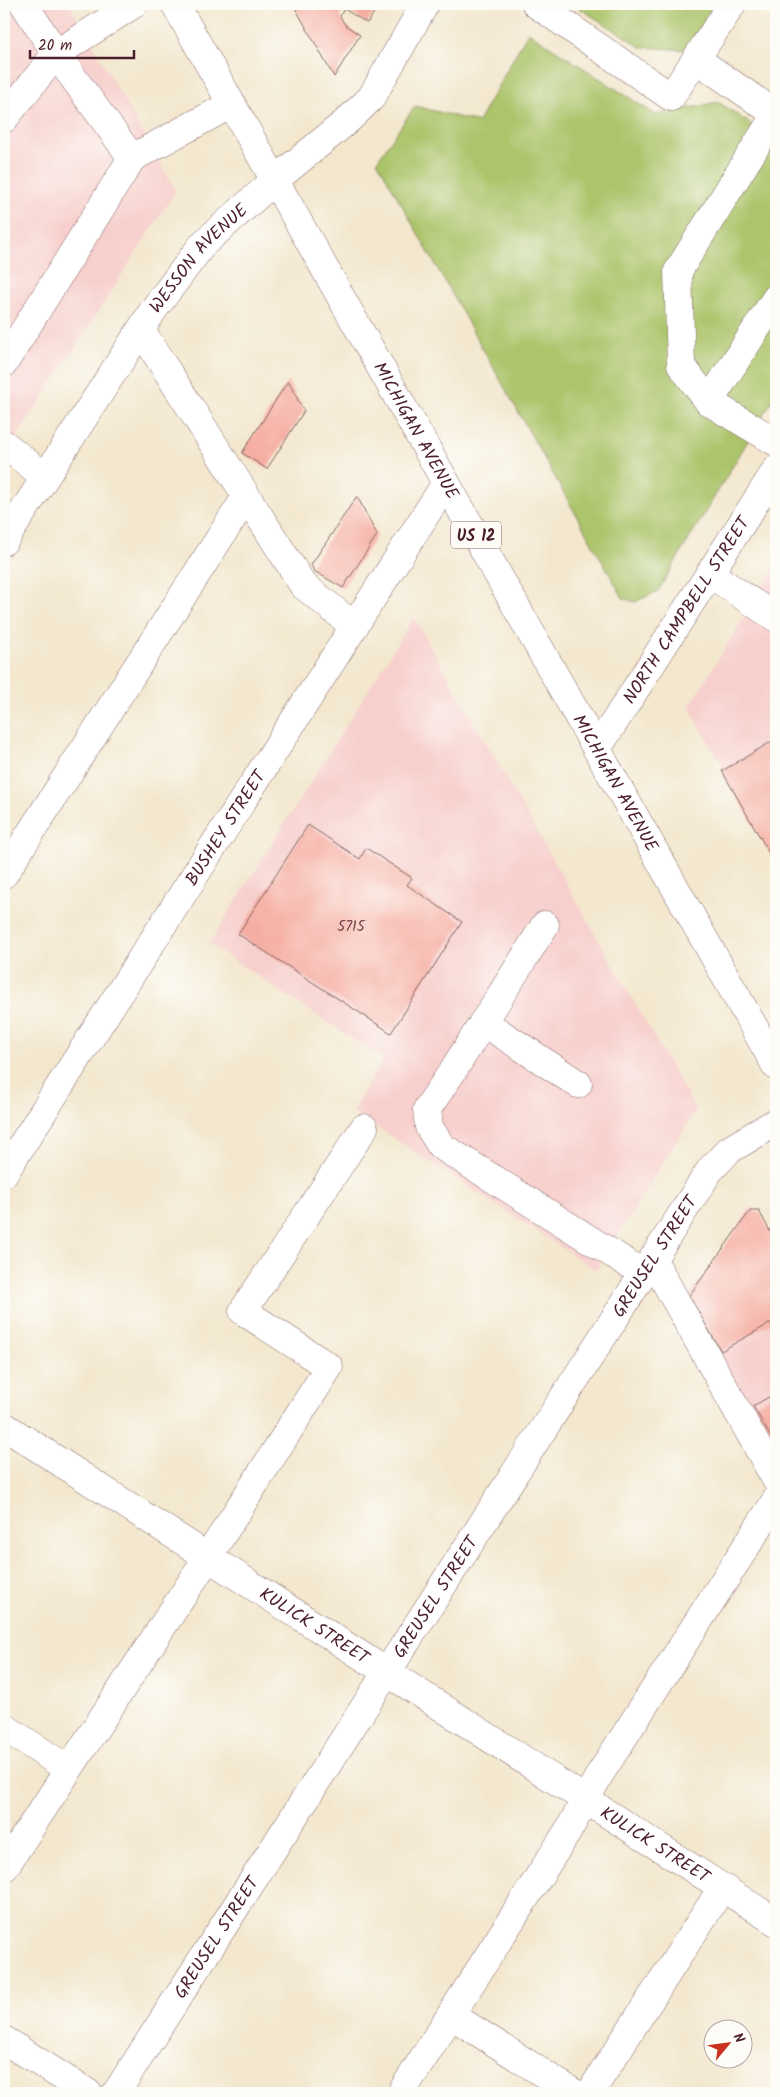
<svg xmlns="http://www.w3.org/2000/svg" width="780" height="2097" viewBox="0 0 780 2097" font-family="Kalam,sans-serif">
  <rect width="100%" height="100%" fill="#fdfcf7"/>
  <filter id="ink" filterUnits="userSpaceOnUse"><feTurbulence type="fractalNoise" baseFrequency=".02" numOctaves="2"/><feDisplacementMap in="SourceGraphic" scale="10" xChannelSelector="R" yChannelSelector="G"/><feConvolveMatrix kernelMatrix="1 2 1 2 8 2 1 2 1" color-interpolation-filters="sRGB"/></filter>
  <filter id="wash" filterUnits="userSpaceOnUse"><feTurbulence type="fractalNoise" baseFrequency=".0096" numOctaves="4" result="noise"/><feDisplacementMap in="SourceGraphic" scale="20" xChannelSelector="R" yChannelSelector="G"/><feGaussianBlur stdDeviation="1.12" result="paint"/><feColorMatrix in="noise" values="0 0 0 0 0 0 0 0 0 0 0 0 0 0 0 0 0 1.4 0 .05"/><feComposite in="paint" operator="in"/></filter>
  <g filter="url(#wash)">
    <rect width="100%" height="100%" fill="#f3e7ce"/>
    <path fill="#f7d0cd" d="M4 4H69L176 191 4 457Z
      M776 565V861L689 707Z
      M414 617 696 1110 596 1270 352 1111 383 1059 209 944Z
      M752 1205 776 1246V1457L687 1303Z"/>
    <path fill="#acc46a" stroke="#7b724a" d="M573 4H717L686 50 641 47Z
      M528 32 656 115 718 102 776 141V394L658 591 635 602 623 598 377 161 415 106 478 122Z"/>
    <g id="blocks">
      <path fill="#f6aea3" d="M293 4H380L367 23 344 9 340 16 345 25 360 35 334 77Z
        M288 381 304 411 267 469 242 453Z
        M357 496 377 535 343 588 314 571 311 565Z
        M776 739V865L722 771Z
        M308 825 360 859 366 848 412 878 407 885 462 922 391 1033 238 934Z
        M750 1211H759L776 1242V1320L721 1351 689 1296Z
        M776 1393V1446L753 1406Z"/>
    </g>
  </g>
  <g filter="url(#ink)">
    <use href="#blocks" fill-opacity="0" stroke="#856564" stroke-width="1"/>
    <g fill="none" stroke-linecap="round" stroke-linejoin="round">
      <g stroke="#856564" stroke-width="29">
        <g id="minor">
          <path d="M24 4 56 54 132 158"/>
          <path d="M536 4 671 97 732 4"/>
          <path d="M696 59 776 114"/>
          <path d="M776 114 678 271 681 365 709 402 776 298"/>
          <path d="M4 119 56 54 134 4"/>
          <path d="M141 330 303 585 354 626"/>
          <path d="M4 363 132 158 232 104"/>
          <path d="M709 402 776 442"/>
          <path d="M4 444 45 477"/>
          <path id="s1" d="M4 541 154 309 203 244 275 180 347 121 371 98 425 4"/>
          <path d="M710 574 776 618"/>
          <path id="s2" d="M597 749 776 470"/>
          <path d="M4 874 246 497"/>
          <path d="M545 925 452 1072 427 1109 429 1127 441 1146 643 1273"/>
          <path d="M483 1022 578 1084"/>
          <path id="s3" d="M4 1173 446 483"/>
          <path d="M653 1260 776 1480"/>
          <path id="s4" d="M4 1426 776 1922"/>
          <path d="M4 1727 68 1769"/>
          <path d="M4 1868 208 1557 329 1367 243 1311 364 1128"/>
          <path d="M451 2015 574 2093"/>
          <path d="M4 2040 88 2093"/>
          <path id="s5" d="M116 2093 710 1170 729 1150 776 1122"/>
          <path d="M401 2093 568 1831 600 1774 776 1500"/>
          <path d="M590 2093 722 1888"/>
        </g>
      </g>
      <g stroke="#856564" stroke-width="29">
        <g id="major">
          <path id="s6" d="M175 4 776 1066"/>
        </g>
      </g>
      <use href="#minor" stroke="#fff" stroke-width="28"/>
      <use href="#major" stroke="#fff" stroke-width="28"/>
    </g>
  </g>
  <g text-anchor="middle" stroke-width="4" stroke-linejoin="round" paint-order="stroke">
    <g font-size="15" fill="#754349">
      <text x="351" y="931">5715</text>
    </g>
    <rect fill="#fdfcf7" stroke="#806168" stroke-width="1" x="451" y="521.5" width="50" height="27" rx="4"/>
    <g font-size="16" font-weight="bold" fill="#4a1f2b">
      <text x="476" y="541">US 12</text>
    </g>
    <g font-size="18" fill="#4a1f2b" stroke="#fdfcf7">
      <text dy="6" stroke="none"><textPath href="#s1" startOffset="344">WESSON AVENUE</textPath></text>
      <text dy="6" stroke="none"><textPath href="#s6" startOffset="490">MICHIGAN AVENUE</textPath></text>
      <text dy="6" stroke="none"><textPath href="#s2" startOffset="165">NORTH CAMPBELL STREET</textPath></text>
      <text dy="6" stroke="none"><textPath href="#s6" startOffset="895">MICHIGAN AVENUE</textPath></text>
      <text dy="6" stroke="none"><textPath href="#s3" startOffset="410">BUSHEY STREET</textPath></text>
      <text dy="6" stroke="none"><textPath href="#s5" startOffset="995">GREUSEL STREET</textPath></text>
      <text dy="6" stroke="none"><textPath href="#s5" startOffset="590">GREUSEL STREET</textPath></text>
      <text dy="6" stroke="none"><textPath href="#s4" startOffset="369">KULICK STREET</textPath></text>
      <text dy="6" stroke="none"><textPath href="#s4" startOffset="774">KULICK STREET</textPath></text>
      <text dy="6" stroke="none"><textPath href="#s5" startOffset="185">GREUSEL STREET</textPath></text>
    </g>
  </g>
  <rect width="780" height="2097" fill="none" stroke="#fdfcf7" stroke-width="20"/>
  <g transform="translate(728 2044) rotate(61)"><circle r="24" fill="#fdfcf7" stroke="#b5a4a5"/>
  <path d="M0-4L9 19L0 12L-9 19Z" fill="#c8321e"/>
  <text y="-8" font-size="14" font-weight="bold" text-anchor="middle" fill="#4a1f2b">N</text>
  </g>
  <path d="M30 50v8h104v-8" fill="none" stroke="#4a1f2b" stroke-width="2.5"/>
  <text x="38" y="50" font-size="15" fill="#4a1f2b" stroke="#fdfcf7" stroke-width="4" paint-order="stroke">20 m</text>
</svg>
